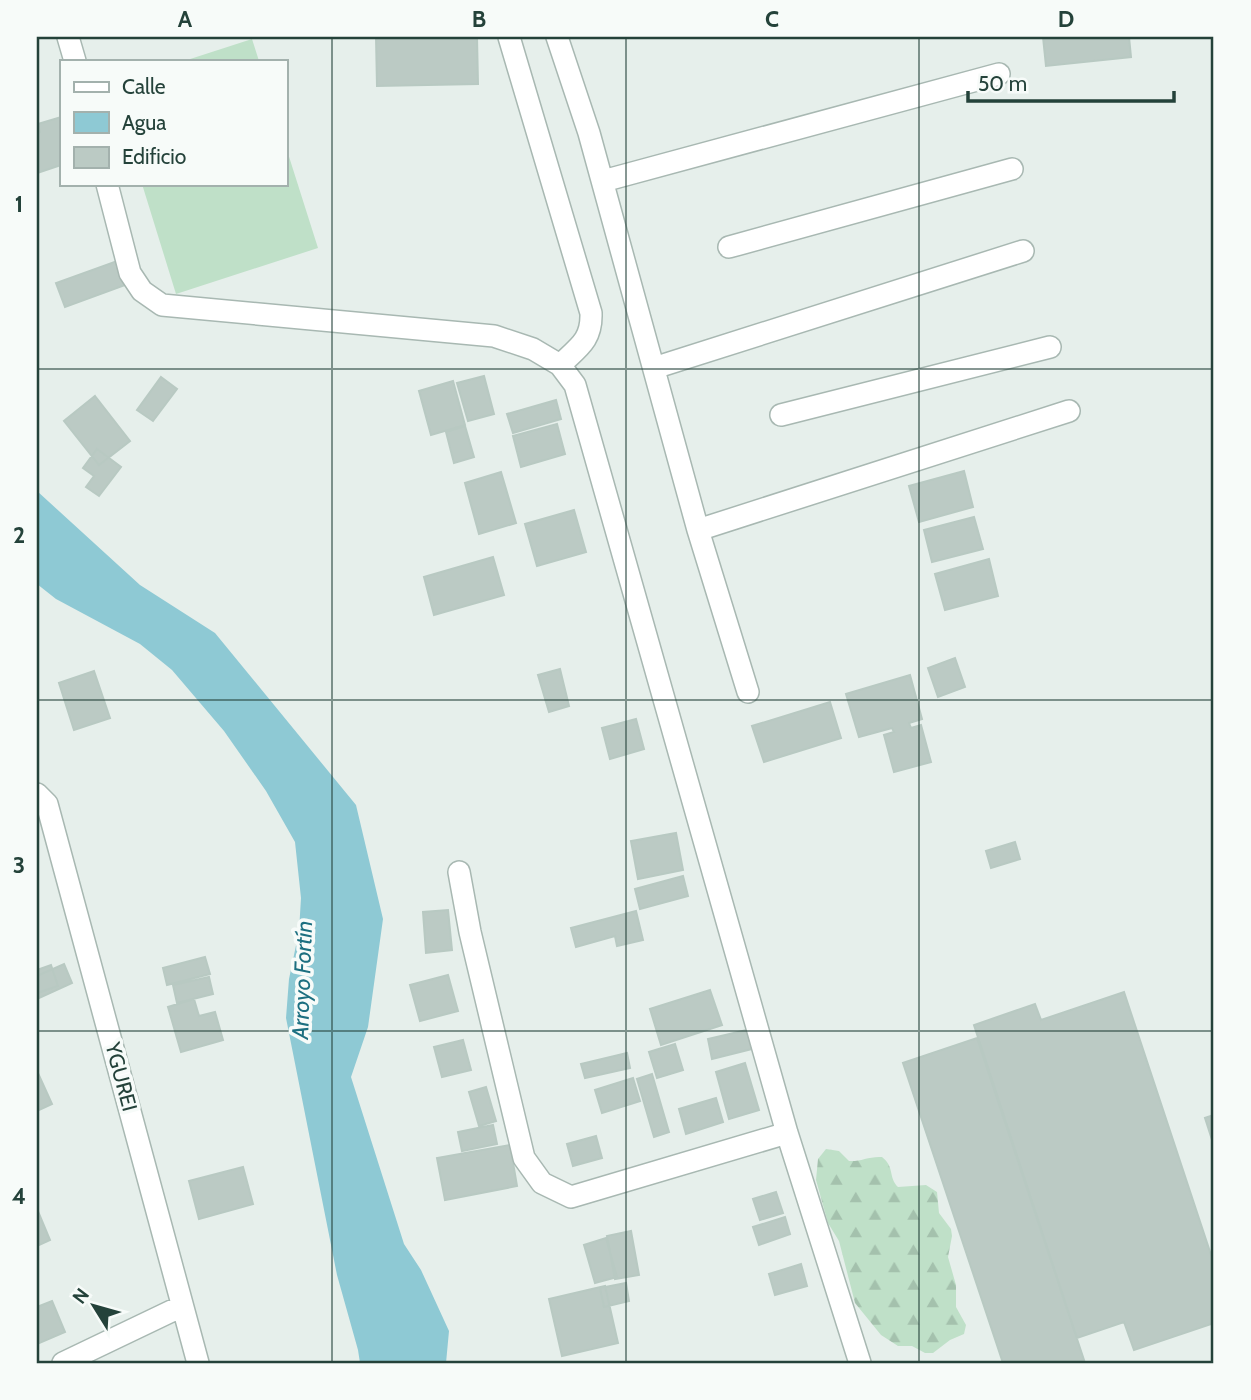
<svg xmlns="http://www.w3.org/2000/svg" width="1251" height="1400" viewBox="0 0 1251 1400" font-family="Cabin,sans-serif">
  <defs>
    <pattern id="forest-firs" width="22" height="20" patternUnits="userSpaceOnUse" patternTransform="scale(1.75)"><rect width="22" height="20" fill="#bfe0c8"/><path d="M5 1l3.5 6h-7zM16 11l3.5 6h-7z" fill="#a4c1ad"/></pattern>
  </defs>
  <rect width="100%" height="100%" fill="#e6efeb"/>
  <path fill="url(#forest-firs)" d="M826 1149 839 1151 849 1161C860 1162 869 1156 882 1157 895 1167 888 1177 898 1187L926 1185 937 1192 939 1213 951 1229 952 1236 948 1257 956 1285V1307L966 1325 964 1334 950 1340 933 1353H925L912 1346H898L881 1335 855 1303 839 1241 828 1223 816 1180 818 1159Z"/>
  <path fill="#bfe0c8" d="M252 39 259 61H184Z
    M285 144 318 248 176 294 142 184H285Z"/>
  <path fill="#8ec9d4" d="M37 491 140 585 215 633 356 805 383 919 368 1027 351 1077 404 1244 421 1270 449 1331 446 1363H360L358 1350 337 1275 286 1018 289 979 299 931 301 898 295 842 266 791 224 731 172 670 140 644 56 599 37 584Z"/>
  <path fill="#bbcac4" stroke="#b8c9c2" stroke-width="2" d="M376 37H477L478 84 377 86Z
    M1043 37H1129L1131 57 1046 66Z
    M61 117V165L37 173V133L40 132 38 124Z
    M120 260 128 284 65 307 56 283Z
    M484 376 494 414 468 421 457 383Z
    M161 377 177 389 153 421 137 410Z
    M453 381 465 425 431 435 419 391Z
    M95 396 130 441 99 465 64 421Z
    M556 400 561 419 513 433 507 414Z
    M557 424 565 454 521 467 513 436Z
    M465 426 474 457 454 463 446 432Z
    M97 449 121 467 99 496 86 487 94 476 83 468Z
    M964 471 973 507 919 522 909 486Z
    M501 472 516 523 479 534 465 483Z
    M574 510 586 552 537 566 525 524Z
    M974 517 983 549 932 562 924 530Z
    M493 557 504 595 434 615 424 577Z
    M989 559 998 596 945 610 935 574Z
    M955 658 965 687 938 697 928 668Z
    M560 669 569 706 549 712 538 675Z
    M94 671 110 718 74 730 59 683Z
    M910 675 922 719 909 723 911 728 921 725 931 762 894 772 884 735 894 732 892 728 859 737 846 694Z
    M830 702 841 738 764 762 752 726Z
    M636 719 644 749 610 759 602 728Z
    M676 833 683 870 638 879 631 841Z
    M1015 842 1020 859 991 868 986 851Z
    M683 876 688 896 640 909 635 889Z
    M448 910 452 950 426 953 423 912Z
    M636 911 643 940 617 946 615 936 576 947 571 928Z
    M205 957 210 974 167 985 163 968Z
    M64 964 72 983 37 999V976Z
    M51 965 58 986 37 993V970Z
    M448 975 458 1011 420 1021 410 985Z
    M209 977 213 994 177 1003 173 985Z
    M710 990 722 1025 661 1045 650 1009Z
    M1124 992 1214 1264V1323L1134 1350 1124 1322 1077 1338 974 1025 1035 1004 1041 1020Z
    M194 999 199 1016 215 1012 223 1040 181 1052 168 1007Z
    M751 1029 756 1048 712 1059 708 1039Z
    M977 1038 1084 1360 1073 1363H1003L903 1063Z
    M463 1040 471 1070 442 1077 434 1047Z
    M675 1044 683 1070 657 1078 649 1052Z
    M627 1053 630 1068 585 1078 581 1064Z
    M745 1063 759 1110 729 1119 716 1072Z
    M37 1071 52 1104 37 1111Z
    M652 1074 669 1132 654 1137 637 1079Z
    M633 1078 640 1101 602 1113 595 1090Z
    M486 1087 496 1121 479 1126 469 1092Z
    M716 1098 723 1122 686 1134 679 1109Z
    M1214 1115V1146L1205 1118Z
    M493 1125 497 1144 462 1151 458 1132Z
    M596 1136 602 1158 573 1166 567 1144Z
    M510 1145 517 1186 445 1200 437 1158Z
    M243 1167 253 1204 199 1219 189 1181Z
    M776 1192 783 1213 760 1220 753 1199Z
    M37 1209 50 1240 37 1246Z
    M785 1217 790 1234 759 1245 753 1227Z
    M631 1231 639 1275 615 1279 607 1236Z
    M606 1238 617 1277 595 1283 584 1245Z
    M801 1264 807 1286 775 1295 769 1274Z
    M626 1283 629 1301 604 1307 600 1288Z
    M605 1286 618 1343 562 1356 549 1299Z
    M52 1301 65 1332 37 1344V1307Z"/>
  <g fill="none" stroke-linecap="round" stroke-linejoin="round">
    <g stroke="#a8b8b2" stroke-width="24">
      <path id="minor" d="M68 37 75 61
        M509 37 591 313C592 340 579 347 560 365L575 385 787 1133 860 1363
        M557 37 589 133 698 530 748 692
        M603 181 999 74
        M107 184 130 273 142 291 162 305 494 336 533 349 560 365
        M729 247 1012 169
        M654 368 1023 251
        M781 415 1050 347
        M698 530 1069 411
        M37 794 47 804 198 1363
        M459 872 470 932 524 1158 542 1183 571 1197 787 1133
        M63 1363 182 1306"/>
    </g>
    <use href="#minor" stroke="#fff" stroke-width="21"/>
  </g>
  <path fill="none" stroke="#24423a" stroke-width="2" stroke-opacity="0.55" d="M332 37V1363M626 37V1363M919 37V1363M37 369H1214M37 700H1214M37 1031H1214"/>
  <g text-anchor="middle" stroke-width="7" stroke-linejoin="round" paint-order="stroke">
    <g font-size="21" fill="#24423a" stroke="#f7fbf9">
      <text transform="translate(121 1077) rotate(75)" y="7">YGUREI</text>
    </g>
    <g font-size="23" font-style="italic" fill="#1c6f80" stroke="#f7fbf9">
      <text transform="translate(302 980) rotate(-88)" y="8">Arroyo Fortín</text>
    </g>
  </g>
  <rect width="1251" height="1400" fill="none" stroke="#f7fbf9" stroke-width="77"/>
  <rect x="60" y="60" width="228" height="126" fill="#f7fbf9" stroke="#a3b1ad" stroke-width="2"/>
  <rect x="74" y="82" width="35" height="10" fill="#ffffff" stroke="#a3b1ad" stroke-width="2"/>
  <text x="122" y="94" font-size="21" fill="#24423a">Calle</text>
  <rect x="74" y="112" width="35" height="21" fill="#8ec9d4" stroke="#a3b1ad" stroke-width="2"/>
  <text x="122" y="130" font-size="21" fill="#24423a">Agua</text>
  <rect x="74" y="147" width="35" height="21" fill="#bbcac4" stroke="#a3b1ad" stroke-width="2"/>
  <text x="122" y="164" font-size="21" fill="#24423a">Edificio</text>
  <g transform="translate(94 1306) rotate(307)" stroke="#f7fbf9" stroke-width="5" paint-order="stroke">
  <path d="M0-5L12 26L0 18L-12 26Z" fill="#24423a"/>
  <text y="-10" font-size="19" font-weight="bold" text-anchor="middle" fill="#24423a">N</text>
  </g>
  <path d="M968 91v10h206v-10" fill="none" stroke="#24423a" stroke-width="3.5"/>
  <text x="978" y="91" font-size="21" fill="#24423a" stroke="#f7fbf9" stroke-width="5" paint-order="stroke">50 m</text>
  <rect x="38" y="38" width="1174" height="1324" fill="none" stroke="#24423a" stroke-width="2.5"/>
  <g font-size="23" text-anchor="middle" font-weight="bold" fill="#24423a">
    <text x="185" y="27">A</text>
    <text x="479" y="27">B</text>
    <text x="772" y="27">C</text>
    <text x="1066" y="27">D</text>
    <text x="19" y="212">1</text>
    <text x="19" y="543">2</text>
    <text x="19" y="873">3</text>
    <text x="19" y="1204">4</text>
  </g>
</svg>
